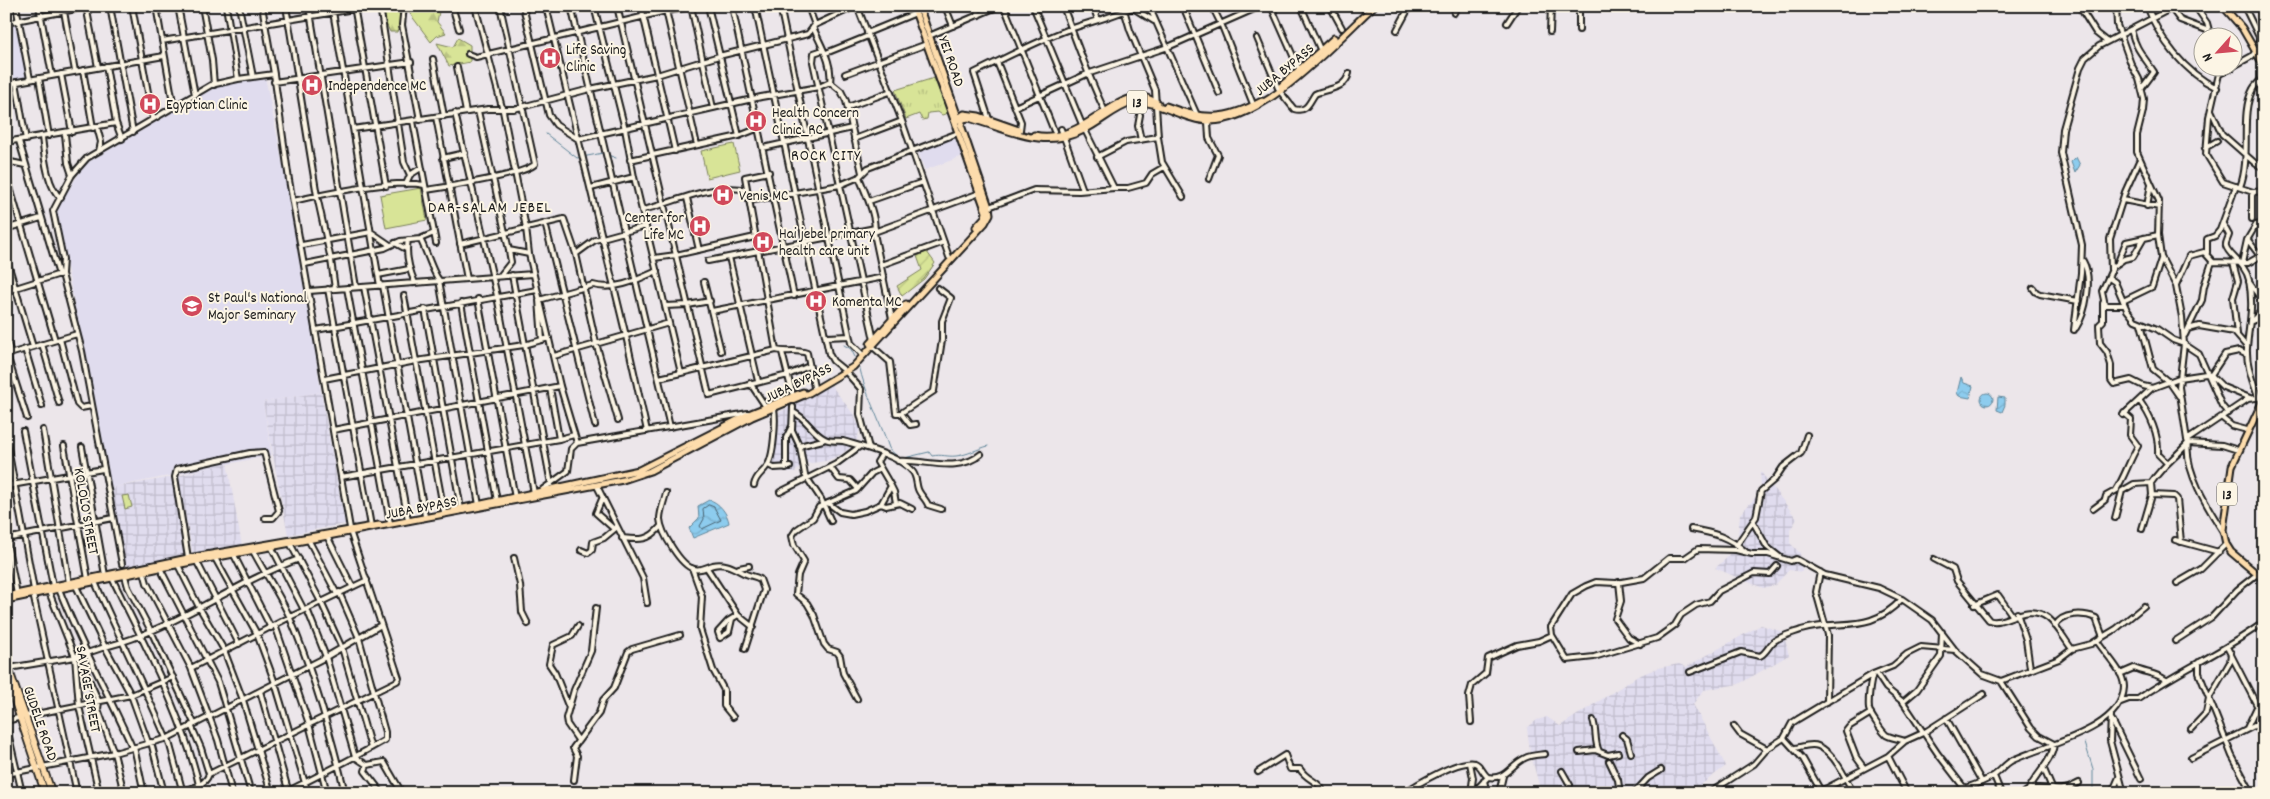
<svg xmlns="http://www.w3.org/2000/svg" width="2270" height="799" viewBox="0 0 2270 799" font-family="Dekko,sans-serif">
  <defs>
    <pattern id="industrial-grid" width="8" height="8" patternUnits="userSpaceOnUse" patternTransform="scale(1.25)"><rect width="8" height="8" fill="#e0dcee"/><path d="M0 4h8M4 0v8" fill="none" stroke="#c0bccc"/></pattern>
    <pattern id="grass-tufts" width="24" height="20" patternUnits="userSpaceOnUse" patternTransform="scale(1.25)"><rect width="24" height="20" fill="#d8e497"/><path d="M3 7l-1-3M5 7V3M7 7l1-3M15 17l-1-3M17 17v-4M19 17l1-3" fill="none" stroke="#b9c382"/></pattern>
    <pattern id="forest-firs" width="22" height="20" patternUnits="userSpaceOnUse" patternTransform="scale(1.25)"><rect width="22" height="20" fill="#d8e497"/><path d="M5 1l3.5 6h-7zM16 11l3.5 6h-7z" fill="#b9c382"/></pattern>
    <pattern id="garden-furrows" width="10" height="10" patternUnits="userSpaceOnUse" patternTransform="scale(1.25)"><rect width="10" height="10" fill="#d8e497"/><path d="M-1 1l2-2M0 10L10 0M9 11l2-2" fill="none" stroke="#b9c382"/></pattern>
    <pattern id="water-waves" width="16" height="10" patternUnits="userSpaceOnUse" patternTransform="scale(1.25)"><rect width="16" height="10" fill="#8dccee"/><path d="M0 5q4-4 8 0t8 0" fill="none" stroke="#79afcc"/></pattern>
  </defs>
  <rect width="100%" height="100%" fill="#ece6ea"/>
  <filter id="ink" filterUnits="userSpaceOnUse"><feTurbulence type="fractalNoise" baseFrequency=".02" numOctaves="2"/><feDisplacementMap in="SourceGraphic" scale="10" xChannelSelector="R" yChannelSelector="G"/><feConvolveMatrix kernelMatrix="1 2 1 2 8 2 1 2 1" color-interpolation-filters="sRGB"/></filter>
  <g filter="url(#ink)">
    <path fill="#e0dcee" d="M18 23 28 77 6 81V25Z
      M265 77 302 258 321 392 263 402 272 455 110 488 56 210 85 164 217 86Z
      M956 137 963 156 925 170 918 152Z
      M766 235 767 247 760 248 758 236Z"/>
    <path fill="url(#industrial-grid)" d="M831 385 854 415 860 428 856 443 840 455 826 461 804 464 795 472 770 471 773 448 779 430 778 413Z
      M321 392 345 524 288 535 263 402Z
      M227 463 242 546 193 555 178 476Z
      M1760 471 1797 519 1790 530V543L1800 553 1802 572 1789 570 1775 585 1763 588 1715 568 1727 558 1738 537 1740 514 1757 496 1761 485Z
      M173 477 185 557 126 569 110 488Z
      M1761 625 1783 632 1789 655 1739 684 1704 690 1693 704 1726 766 1690 793H1541L1530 751 1527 728 1537 720 1547 717 1560 726 1638 676 1658 668 1679 664 1686 667Z"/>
    <path fill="url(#grass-tufts)" stroke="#7a805a" d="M934 78 948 113 942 115 938 112 928 113 927 119 922 120 919 114 906 119 895 90Z"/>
    <path fill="url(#forest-firs)" stroke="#7a805a" d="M373 6H394L402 18 397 32H390L381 13Z
      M407 6H440L437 22 446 33 437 36 431 42 408 11Z
      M458 38 470 45V62L449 66 437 43 453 47Z"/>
    <path fill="url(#garden-furrows)" stroke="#7a805a" d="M927 252 935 263 924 279 902 296 897 286 922 270 917 256Z"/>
    <path fill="#d8e497" stroke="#7a805a" d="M734 144 740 170 707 178 701 151Z
      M421 188 427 220 386 228 380 195Z
      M129 495 132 507 125 509 122 496Z"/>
    <path fill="url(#water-waves)" stroke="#60869a" d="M2076 157 2080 165 2075 173 2071 162Z
      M1961 377 1964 383 1973 386 1970 398 1959 396 1957 393Z
      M1981 399a6 6 0 1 1 12 0a6 6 0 1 1-12 0Z
      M1998 397 2005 398V405L2002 412 1997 410Z
      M709 500C718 501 728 514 729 523L693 538 689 528 699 518 698 506Z"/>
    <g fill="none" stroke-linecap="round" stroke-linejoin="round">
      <path stroke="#496270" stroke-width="1" d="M709 505 714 507 721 520 702 529 700 526 704 519 703 509Z"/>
      <path stroke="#60869a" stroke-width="1" d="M546 134 577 158 603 153
        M608 155 616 158
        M844 345 851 349 857 361
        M859 365C865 394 880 420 889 448 891 452 897 455 900 459L929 452 932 456C942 454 947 457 956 456 967 455 977 449 988 446
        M2085 743 2093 769V793
        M367 793 368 786"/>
      <g stroke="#1c1c1c" stroke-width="8">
        <path id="minor" d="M16 6 30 79
          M39 6 52 75
          M63 6 75 71
          M86 6 98 67
          M110 6 133 132
          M132 6 153 119
          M156 6 174 108
          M178 6 195 95
          M202 6 212 60 214 85
          M226 6 238 79
          M239 6 253 77
          M286 6 317 196 331 260 335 289
          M309 6 356 287
          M332 6 380 286
          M354 6 386 186
          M380 6 404 162 410 175 406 184
          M404 6 402 25 420 120
          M452 6 459 29
          M475 6 503 111 526 228 529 254 560 386 577 443
          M523 6 549 115 556 125 578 139 761 97 819 87 830 82C833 63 820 44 813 27
          M546 6 626 336 647 431
          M571 6 670 427
          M594 6 625 129 634 177 681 373 776 350C786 353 795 349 807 353L814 387
          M617 6 709 395 788 375 809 366
          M641 6 675 151
          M665 6 697 145
          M691 6 713 108
          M708 6 739 136
          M732 6 794 296
          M755 6 829 354 833 361 844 370
          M780 6 851 343 861 353
          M808 6 815 25
          M857 6 902 121 949 257
          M945 6 953 26
          M975 6 979 15
          M1004 6 1054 131
          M1033 6 1081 122 1114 188H1128L1146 183 1152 174 1164 167
          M1063 6C1076 41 1088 76 1104 109
          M1093 6 1098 20
          M1123 6 1130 30 1155 90 1158 137 1162 162 1183 197
          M1149 6 1197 115
          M1183 6 1219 93
          M1212 6 1222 26 1253 104
          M1271 6 1298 67
          M1301 6 1320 49
          M1330 6 1342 28
          M1363 6 1364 9
          M1579 6V30
          M2079 6 2096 33 2106 41
          M2116 6 2117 25 2131 64 2139 79 2144 99 2143 111 2137 135V152L2159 201 2158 235 2161 257 2176 286 2182 317 2184 344 2179 387 2187 440
          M2147 6C2159 39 2185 73 2217 88
          M2195 6 2207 23 2211 38
          M1133 8 1154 21
          M2171 8 2180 20 2209 31
          M1454 13 1457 6
          M6 23 86 7
          M1507 23 1518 6
          M1397 30 1410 6
          M2131 30C2136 50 2143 55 2154 72L2142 88
          M1550 32 1551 6
          M867 33 916 13
          M929 36 999 6
          M1257 38 1278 88
          M162 41 354 9
          M823 50 814 53 813 62 874 340
          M826 53 868 36
          M468 54 476 57 666 11 698 6
          M433 59 444 116
          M997 62 1015 107
          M106 66 116 123 122 139
          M457 67 466 112
          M2232 67 2252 56 2259 47V37L2244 6
          M2232 68 2219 74 2209 117 2206 154 2223 182 2253 192
          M83 70 93 128
          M61 74 72 132
          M845 74 927 44
          M39 78 49 136
          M16 82 26 140
          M274 82 411 62
          M830 82 841 91 846 101 862 173
          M6 84 164 56
          M1282 94 1294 109C1307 113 1309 102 1315 94 1328 88 1345 90 1349 73
          M848 107 889 92
          M2211 110 2222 134 2256 164 2264 168
          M478 111 509 250 529 254
          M455 113 497 296 534 493
          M1140 115 1138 126 1141 140
          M436 117 467 279
          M989 119 974 73C1005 58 1035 42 1067 30 1090 22 1113 17 1136 6
          M413 121 436 243
          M1208 122 1209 138 1218 155 1209 179
          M97 127 101 142 99 151
          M353 129 488 109H514L590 89 657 75 719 56 808 34 815 25 856 6
          M1061 129 1083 190
          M1020 130 1021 122 1015 107 1087 74 1168 47 1261 6
          M65 134 68 163 72 175
          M42 137C44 154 47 188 61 198
          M854 139 902 121
          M19 141 59 275
          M6 142 116 123
          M763 148 852 128
          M2205 148 2217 141
          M1097 157 1126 142 1158 137
          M443 158 465 153
          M630 160 739 136 759 128
          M6 161 25 165
          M769 172 745 177 776 350
          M6 174 55 340
          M410 175 421 168
          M859 177C864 190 878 219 874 233L892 319
          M2240 187C2252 156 2239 114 2253 89 2255 85 2260 81 2264 77
          M591 188 634 177
          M426 190C445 187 525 175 535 164L500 6
          M687 198 699 250
          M2123 200 2159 207
          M293 201C324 194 393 179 424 185
          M749 201 840 185 859 177 868 168 958 133
          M869 201 923 182
          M2147 206 2151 184
          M989 207 1034 190 1079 191 1114 188
          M643 210C676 202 715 182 747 190
          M2252 219V195L2254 192 2264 191
          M545 223 595 425
          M2223 224 2229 235C2228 239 2225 243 2226 246 2228 255 2246 264 2249 280 2254 308 2249 322 2247 348 2246 365 2253 382 2258 397
          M6 229 41 218
          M874 232 980 193
          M420 239C426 249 433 274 439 280L479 505
          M408 240C405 255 409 269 415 283
          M2248 240 2260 256
          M395 243 406 249
          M460 244 564 219 576 254 596 343 618 420
          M302 245 371 232 390 245
          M2207 253V239L2215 236 2220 230 2236 186
          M576 254 595 240 646 226
          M6 257 33 347
          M729 257 758 381
          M654 258 676 255 755 237
          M708 261 875 228
          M2118 262 2126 242 2158 235
          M2233 263 2238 281 2233 298 2237 334
          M2242 263 2247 240 2256 225 2264 223
          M305 264 385 248 400 241 420 239 434 233
          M881 265 944 242
          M2111 270 2110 239 2125 192 2139 161
          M378 275 409 269
          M512 275 551 484
          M500 276 511 262 509 251
          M2109 278 2115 282 2127 310 2135 320 2157 329 2173 340 2184 344 2199 354 2222 406 2228 413
          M704 282 721 351
          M2249 282 2264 303
          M2176 285 2189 256 2204 252 2213 262
          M383 286 425 516
          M364 287 408 520
          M347 288 390 523
          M2033 288 2036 292 2040 294 2078 301
          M328 289 371 526
          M6 291 60 274
          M309 291 533 274
          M404 296 444 512
          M478 299 515 498
          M2123 301 2152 287 2161 259
          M461 303 497 501
          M2103 303V321L2099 325 2100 343 2107 352 2111 365V380L2114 384 2131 380 2143 386 2152 388 2179 378 2206 374 2212 376 2223 387 2250 398
          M2124 305H2105L2102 291 2113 267 2124 259 2133 257 2144 238
          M665 306 688 305 710 301
          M425 309 461 509
          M712 311 884 277
          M2252 321 2264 308
          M2252 321 2264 316
          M2141 324 2153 369 2170 383 2179 396
          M2076 328C2086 312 2093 279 2083 261
          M2188 329 2199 326 2234 332 2247 347
          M316 330 537 290
          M2074 330 2081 273 2082 245 2061 153 2063 129 2080 68 2085 58 2099 46 2176 6
          M2185 335 2202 300 2204 286 2212 262 2248 263 2264 254
          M827 337 849 336
          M6 338 11 354
          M60 339 77 404 81 408 92 406
          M542 340 539 300 593 285C615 291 637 280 657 271
          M42 344 59 403
          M872 346 890 362 896 413H901L934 391 942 340V321L951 298 938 288
          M25 349 42 406
          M782 352 793 396
          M6 355 77 334
          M7 355 27 418
          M554 356 669 323
          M846 372 861 389 860 414 869 448
          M2211 375 2225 354 2239 351 2247 355
          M659 378 681 373
          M324 379 416 361 524 345 549 338
          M750 383 766 407
          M550 388 559 439
          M2139 400C2150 415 2159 435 2158 454L2166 462
          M793 407 792 430 800 447 805 475 821 499 831 521
          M793 412C807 418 812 433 825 439 831 442 837 440 843 441 863 447 898 455 912 471 917 476 916 484 918 489 920 495 926 499 928 505L941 509
          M901 413 910 425 916 424
          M2123 415 2152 388
          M2222 418 2232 426 2247 430
          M43 430 69 583
          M333 430 560 386
          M23 431 53 586
          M7 443 34 590
          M2188 443C2184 470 2208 508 2222 530
          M2188 443 2222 445 2238 450
          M64 446 88 579
          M799 446 823 440
          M82 447 105 575
          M898 461C925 459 958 474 981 454
          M768 465 774 468 790 467
          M830 467 839 479 850 480 858 489
          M786 468V438L792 426
          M341 477 559 439 574 435
          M754 485C756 475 762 474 767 466 774 457 776 420 774 408
          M6 486 103 469
          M597 486 643 578 647 603
          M891 486 894 492 896 503
          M543 489 568 471 571 449 577 443 748 413
          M2116 490C2125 476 2129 461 2138 446L2130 435 2131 419 2124 413
          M780 492 836 464 859 447
          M666 493C664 502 660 511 660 519 661 533 681 566 694 569 702 571 706 567 713 565 726 562 735 569 746 574 750 576 755 576 760 579L764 590 745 649
          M2152 495 2174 496 2177 499 2181 542
          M602 499 596 513 614 529
          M828 503 840 512 851 514 865 511 881 504 886 506 900 503 912 509
          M881 504 891 486 877 462 882 454
          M2093 509 2105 500 2106 496 2117 490
          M2115 518 2122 491 2134 484 2151 483C2164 464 2174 459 2188 443L2187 440 2248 399 2264 397
          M1753 522 1767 547 1781 558
          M1691 529C1714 533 1729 537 1746 552
          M2142 529 2152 495 2151 483
          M6 538 17 594
          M328 538 352 586
          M622 538C640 540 649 541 661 526
          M6 539 113 518
          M2175 540 2219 552
          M309 541 337 594
          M1738 543 1756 517 1761 491 1775 479 1783 467 1801 453 1807 435
          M291 545 321 602 342 648 371 748
          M272 548 304 610
          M581 550 588 553 592 550 593 542 604 538 616 528
          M253 551C265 574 280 595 290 618 314 674 331 734 345 793
          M234 555 271 628
          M188 558 175 477 177 469 250 453 264 452 279 511 273 518H265
          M215 558 257 634 275 683 308 793
          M514 558 520 585 522 612 528 624
          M1934 559 1953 569 1957 581 1989 620C2004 627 2026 601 2048 618 2058 626 2064 639 2072 649
          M197 562 239 644
          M122 564 82 351 62 274 63 259 53 211 72 175 87 158 211 85 238 79 274 74
          M178 565 199 607 224 650 243 700 271 793
          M1777 566 1770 574 1754 573 1719 591 1710 601 1696 605 1681 615 1675 625 1657 638 1594 657 1567 660 1552 635 1551 627 1572 594 1586 586 1596 582 1616 583 1644 578 1669 558H1685L1698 549 1736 550 1752 554H1768L1791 561 1796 559 1825 575 1879 588 1902 599
          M160 568 218 682 251 793
          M692 568 702 596 700 629 713 670 724 690V706L733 717
          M707 568 738 615 753 627
          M739 568 749 566
          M144 572 147 583 191 668 218 740 232 793
          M1820 572 1816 592 1828 635 1827 702
          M125 576 128 587 151 631 194 723
          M112 578C146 648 184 716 201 793
          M95 582C118 635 144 685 166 738
          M1619 582 1621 601 1615 619 1629 638 1640 644
          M2177 583 2201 569 2226 544
          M76 586 105 647C174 630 233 583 299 559
          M59 589C80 644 109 694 132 747
          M49 592 75 657 79 706 99 793
          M33 594 77 793
          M1974 605 1998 595 2012 615
          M307 609 326 657 355 757 367 765 384 762 402 793
          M2017 613 2026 640 2030 668
          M732 619 729 632 720 638 718 632 728 621 738 615
          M275 625 309 724 327 793
          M2055 626C2062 612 2084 613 2096 618L2103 637
          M2175 641 2212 617 2237 590 2256 575
          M2227 647 2264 719
          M78 655 99 702 98 709 114 753 124 793
          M2199 662V673L2232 756 2252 793
          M9 668 75 657 105 647 131 695 148 742
          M191 668 290 617 367 580
          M1690 672 1741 652 1760 656C1766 653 1768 647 1773 642 1780 636 1793 633 1801 630 1842 618 1868 635 1902 599L1932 620 1955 650
          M1876 673 1886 688 1903 702 1938 754 1968 793
          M1873 674C1870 683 1868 700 1869 709 1870 715 1882 731 1886 735 1891 738 1900 739 1905 741
          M2120 674 2134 668C2145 673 2156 673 2166 680
          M2001 681 2031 728 2039 736 2054 744C2052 762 2036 774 2029 789
          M260 691 289 793
          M857 699 843 673 840 656 837 652 828 649 824 644 814 615 807 603 796 594 798 575 804 561 794 545 792 536 796 530 813 518 819 507 856 491 872 473 880 469
          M1903 702 1917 690 1941 656 1942 632
          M2121 702 2129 699H2138C2178 671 2224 652 2264 622
          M569 708 555 673 549 664 553 645 572 636 578 626
          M2111 715 2110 741 2124 793
          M26 716 131 695 173 677
          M1946 718 1982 782
          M1593 720C1597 731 1594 742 1599 751
          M2112 720 2141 779
          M6 721 22 717
          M1471 722 1469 696 1472 685 1486 673 1488 658 1517 645 1539 641 1552 635
          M6 724 22 793
          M191 725 201 748 209 774
          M1734 726 1740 734 1767 749
          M2247 728 2264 692
          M2191 729 2206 713 2209 698 2230 662 2231 653
          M1622 735 1627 739 1631 753
          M168 738 183 793
          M1784 738 1803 759 1822 793
          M578 740 567 724 566 718 574 690 591 651 596 608
          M151 742 164 793
          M134 747 144 793
          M1795 748C1801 747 1811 743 1818 746 1834 752 1846 778 1853 793
          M1579 752 1595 750 1608 755 1618 753
          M1888 756 1907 793
          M2191 758 2264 721
          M1609 761 1618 780 1620 793
          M1470 763 1473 778 1471 793
          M367 765 365 771 382 793
          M2043 767 2052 788
          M1864 768 1856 757 1846 731 1850 726 1871 713
          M1562 771 1570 785
          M1258 772 1285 755 1290 769H1300C1307 781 1319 780 1324 793
          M6 774 114 753 168 738 326 657 381 625
          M1994 776 2001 793
          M574 780 577 756 573 748 599 713 603 700 614 688 628 652 632 649 680 635
          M1484 781 1487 793
          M1562 792 1563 793
          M166 793C180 790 204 790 209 774L215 771 397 681 399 678 351 534 289 180 274 74 262 6
          M284 793C318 776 352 759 385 740V732L359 638 339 592
          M422 793 427 790 431 793
          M1404 793C1417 784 1459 759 1475 763 1481 765 1483 774 1488 777 1506 780 1510 765 1525 758 1531 755 1538 755 1545 754
          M1473 793 1488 777
          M1499 793 1503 776
          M1634 793 1648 778 1661 770
          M1709 793 1754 764 1767 749 1784 738 1792 723 1798 719 1873 674 1893 666 1907 654 1921 647 1955 650 1982 674 2001 681 2059 659 2072 649 2091 644 2116 629 2144 606
          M1812 793 1827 788 1888 756 1905 741 1925 732 1984 694
          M1951 793C1965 787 1980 785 1993 776 2000 772 2004 765 2011 761 2043 745 2122 731 2124 687 2124 671 2105 654 2097 641
          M2024 793C2037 783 2049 791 2063 789 2069 789 2074 785 2079 783
          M2112 793 2119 777"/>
      </g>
      <g stroke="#1c1c1c" stroke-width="9">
        <path id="major" d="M913 6 955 123
          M919 6 959 120
          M2223 6 2242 28 2264 66
          M1281 86 1334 38
          M1166 106C1204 121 1226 120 1262 101
          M1034 135C1081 145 1111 94 1143 97 1149 98 1153 101 1158 103
          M976 227 985 217 986 212 956 127V120L964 114 979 116 1019 130
          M870 344 906 304
          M2264 398 2232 466 2223 530 2226 544 2231 552 2264 580
          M454 510 639 470 751 413 803 392
          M6 596 188 558 379 525
          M6 600 160 568 623 480 650 471 752 417 809 393 853 367 985 223 990 214 989 207 961 125 963 119 969 118C1010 130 1044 151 1086 129 1102 121 1116 107 1132 103 1152 97 1185 121 1209 121 1264 122 1335 42 1374 6"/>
      </g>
      <g stroke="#1c1c1c" stroke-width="9">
        <path id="highway" d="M6 661 52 793
          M6 676 45 793"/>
      </g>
      <use href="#minor" stroke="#fcf5e5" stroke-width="4"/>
      <use href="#major" stroke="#fddcac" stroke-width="5"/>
      <use href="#highway" stroke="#fddcac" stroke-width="5.5"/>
    </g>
  </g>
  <defs>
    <g id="hospital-disc" transform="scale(1.125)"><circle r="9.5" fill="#d1495b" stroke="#fcf5e5"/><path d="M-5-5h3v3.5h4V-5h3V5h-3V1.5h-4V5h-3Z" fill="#fff"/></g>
    <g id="university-disc" transform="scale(1.125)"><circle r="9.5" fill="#d1495b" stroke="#fcf5e5"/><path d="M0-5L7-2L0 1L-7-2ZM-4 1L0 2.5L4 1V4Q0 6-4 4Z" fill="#fff"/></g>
  </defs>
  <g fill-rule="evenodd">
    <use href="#hospital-disc" x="550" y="58"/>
    <use href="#hospital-disc" x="312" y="85"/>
    <use href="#hospital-disc" x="150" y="104"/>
    <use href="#hospital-disc" x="756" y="121"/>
    <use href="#hospital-disc" x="723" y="195"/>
    <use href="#hospital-disc" x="700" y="226"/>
    <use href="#hospital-disc" x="763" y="242"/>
    <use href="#hospital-disc" x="816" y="301"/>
    <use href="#university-disc" x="192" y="306"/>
  </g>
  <g text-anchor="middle" stroke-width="4" stroke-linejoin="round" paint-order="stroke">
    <g fill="#fcf5e5" stroke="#5f5d58" stroke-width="1">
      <rect x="1127" y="90.5" width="20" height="23" rx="4"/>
      <rect x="2217" y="482.5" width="20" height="23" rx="4"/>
    </g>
    <g font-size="14" font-weight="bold" fill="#1c1c1c">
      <text x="1137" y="107">13</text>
      <text x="2227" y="499">13</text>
    </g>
    <g font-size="15" fill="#1c1c1c" stroke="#fcf5e5" text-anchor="start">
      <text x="566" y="54">Life Saving<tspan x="566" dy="17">Clinic</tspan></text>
      <text x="328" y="90">Independence MC</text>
      <text x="166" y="109">Egyptian Clinic</text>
      <text x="772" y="117">Health Concern<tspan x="772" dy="17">Clinic_RC</tspan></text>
      <text x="739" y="200">Venis MC</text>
      <text x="684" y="222" text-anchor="end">Center for<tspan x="684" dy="17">Life MC</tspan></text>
      <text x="779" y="238">Hai jebel primary<tspan x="779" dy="17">health care unit</tspan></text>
      <text x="208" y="302">St Paul's National<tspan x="208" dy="17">Major Seminary</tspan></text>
      <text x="832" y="306">Komenta MC</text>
    </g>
    <g font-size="15" fill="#1c1c1c" stroke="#fcf5e5">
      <text transform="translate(952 61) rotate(71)" y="5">YEI ROAD</text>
      <text transform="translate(1284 69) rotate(-40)" y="5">JUBA BYPASS</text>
      <text transform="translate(798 382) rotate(-26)" y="5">JUBA BYPASS</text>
      <text transform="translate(421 507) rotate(-11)" y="5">JUBA BYPASS</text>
      <text transform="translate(87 511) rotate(80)" y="5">KOLOLO STREET</text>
      <text transform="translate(89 689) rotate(80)" y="5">SAVAGE STREET</text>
      <text transform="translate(41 723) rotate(71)" y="5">GUDELE ROAD</text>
    </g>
    <g font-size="16" letter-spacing="1" fill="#1c1c1c" stroke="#fcf5e5">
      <text x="826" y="160">ROCK CITY</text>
      <text x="490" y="212">DAR-SALAM JEBEL</text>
    </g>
  </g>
  <rect width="2270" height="799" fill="none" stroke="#fcf5e5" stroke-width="25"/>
  <rect x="12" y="12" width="2245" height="774" fill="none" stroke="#1c1c1c" stroke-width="2" filter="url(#ink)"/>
  <g transform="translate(2218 52) rotate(243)"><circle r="24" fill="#fcf5e5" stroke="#a29e95"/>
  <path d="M0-4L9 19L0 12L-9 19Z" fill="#d1495b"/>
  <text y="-8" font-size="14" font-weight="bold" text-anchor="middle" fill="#1c1c1c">N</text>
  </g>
</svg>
